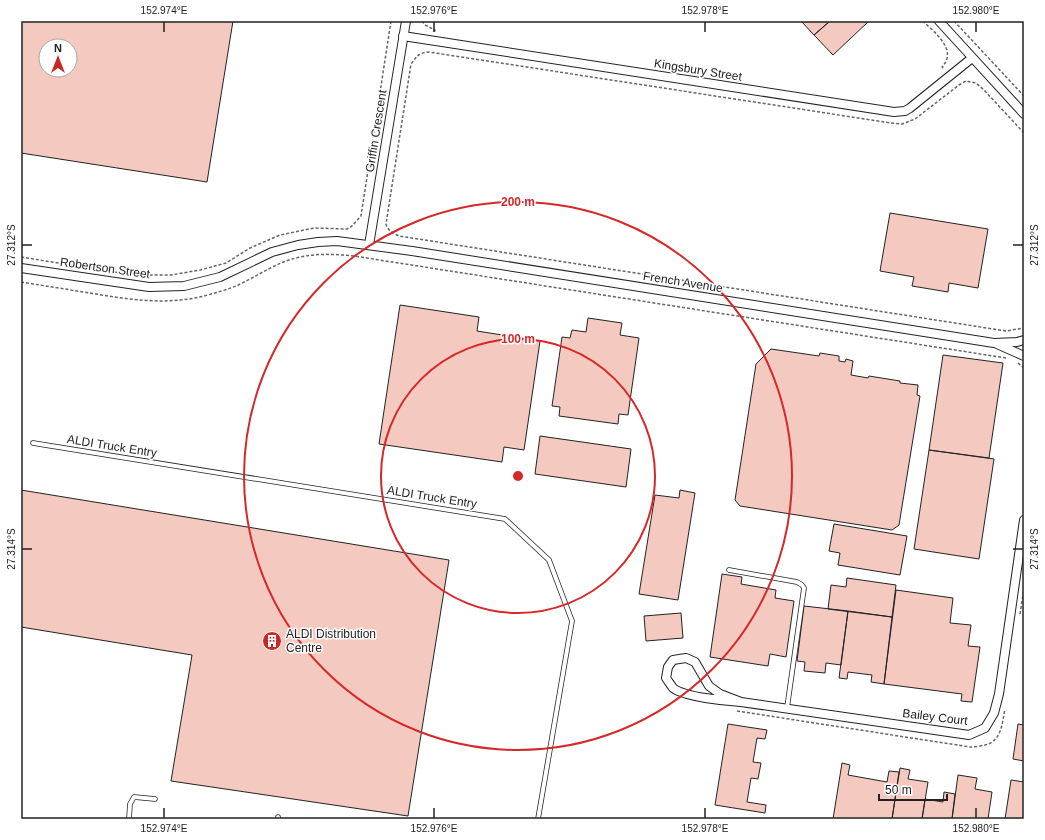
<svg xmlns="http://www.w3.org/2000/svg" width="1045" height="840" viewBox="0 0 1045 840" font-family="Helvetica,sans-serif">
  <rect width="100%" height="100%" fill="#fff"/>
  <path fill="#f3c9c0" stroke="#222" fill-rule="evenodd" d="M21 21H233L207 182 21 153ZM46 46H70V70H46Z
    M801 21H830L814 35Z
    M830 21H869L833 55 814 35Z
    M890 213 988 229 978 288 949 283 948 292 912 286 914 277 880 271Z
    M400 305 479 317 477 331 540 341 524 450 504 447 502 462 379 444Z
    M588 318 622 323 620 335 639 338 628 415 619 414 618 424 559 416 560 407 552 406 562 337 570 338 572 330 586 332Z
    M771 349 819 356 820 353 839 356V361L845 362 846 359 853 361 851 375 868 378 869 376 900 381V383L918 385 917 395 920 396 899 525 892 530 740 506 735 500 756 364Z
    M943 355 1003 363 989 458 929 450Z
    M540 436 631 449 626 487 535 474Z
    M929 450 994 459 979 559 914 549Z
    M21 490 449 560 408 816 171 781 192 655 21 627Z
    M680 490 695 493 678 600 639 594 655 495 679 498Z
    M834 524 907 536 900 575 838 565 840 553 829 551Z
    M722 574 742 577 741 584 776 590 775 598 794 601 786 657 770 654 768 666 710 657Z
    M847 578 896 585 892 617 828 609 831 585 846 587Z
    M896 590 953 598 950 623 971 625 968 646 980 647 972 702 961 701 962 694 884 684Z
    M804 606 848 611 841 665 826 663 825 673 804 671 805 662 797 661Z
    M848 611 892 617 884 684 871 682 872 675 848 672 847 679 839 678Z
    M681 613 683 638 646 641 644 616Z
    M728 724 767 730 765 739 757 738 753 762 761 763 758 779 751 778 747 802 766 805 765 813 715 805Z
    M1018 724 1024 725V761L1013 759Z
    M842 763 850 765 848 775 887 782 889 771 899 772 892 819H833Z
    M900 768 910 770 908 779 928 782 922 819H892Z
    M958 775 977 778 975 789 992 792 988 819H952Z
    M1011 780 1024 782V819H1005Z
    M944 792 955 794 952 819H922L925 799 943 802Z"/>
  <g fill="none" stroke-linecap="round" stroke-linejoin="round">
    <g stroke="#222" stroke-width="5.5">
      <path id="lane" d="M33 443 505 519 549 560 572 621 538 819
        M729 570 797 582 802 585 804 588 787 708
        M129 819 130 804 134 797 155 799
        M278 819V817"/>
    </g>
    <g stroke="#222" stroke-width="10">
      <path id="street" d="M939 21 1024 114
        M403 36 894 112 905 111 910 108 972 58
        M369 245 406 21
        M21 268 149 287 184 286 220 277 272 252 298 245 318 242 337 241 412 251 994 343 1017 342 1024 340
        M997 344 1024 356
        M741 702 720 694 709 686 695 662 686 658 673 660 668 667 666 678C668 681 671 685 673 688 684 697 726 701 741 702L969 735 985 728 994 713 999 694 1024 520"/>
    </g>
    <path stroke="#646464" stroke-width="1.5" stroke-dasharray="3 2" stroke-linecap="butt" d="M422 21 425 25 435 30 434 33
      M923 21C935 33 958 50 942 67L944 69
      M954 21 1024 96
      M1024 133 984 90 976 83 966 81 959 85 915 119 902 124 891 123 429 52C418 53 417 56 411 64L386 224C387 230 393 233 399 236L1006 331 1024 328
      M21 257 121 273 149 275H171L200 270 226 263 250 248 280 235 314 228 347 229 352 226 361 216 391 21
      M21 282C46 286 71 290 96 294 132 300 168 305 204 296 215 293 226 290 236 286 256 277 275 263 296 258 315 253 334 254 354 256L1006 358
      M1018 363 1024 368
      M1020 614 1024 589
      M737 711 970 747C975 747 981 746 985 745 1002 741 1002 723 1005 709"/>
    <use href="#lane" stroke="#fff" stroke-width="4"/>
    <use href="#street" stroke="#fff" stroke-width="8"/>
  </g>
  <path fill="none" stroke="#222" stroke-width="1.5" d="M164 22V32M434 22V32M705 22V32M976 22V32M22 245H32M1013 245H1023M22 549H32M1013 549H1023M164 808V818M434 808V818M705 808V818M976 808V818"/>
  <g fill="none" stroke="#d62828" stroke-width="2">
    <circle cx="518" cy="476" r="137"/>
    <circle cx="518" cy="476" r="274"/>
  </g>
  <defs>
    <g id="building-disc" transform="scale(1)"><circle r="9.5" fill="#c62828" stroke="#fff"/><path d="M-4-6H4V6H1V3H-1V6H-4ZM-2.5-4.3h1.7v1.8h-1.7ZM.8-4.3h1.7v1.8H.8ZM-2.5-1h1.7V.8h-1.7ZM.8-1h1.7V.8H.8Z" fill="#fff"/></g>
  </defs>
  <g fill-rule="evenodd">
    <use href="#building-disc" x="272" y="641"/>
  </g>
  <g text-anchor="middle" stroke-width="3" stroke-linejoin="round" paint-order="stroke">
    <g font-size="12" fill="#222" stroke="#fff">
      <text transform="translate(698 70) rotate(9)" y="4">Kingsbury Street</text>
      <text transform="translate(376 131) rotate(-81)" y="4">Griffin Crescent</text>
      <text transform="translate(105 268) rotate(8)" y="4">Robertson Street</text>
      <text transform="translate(683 282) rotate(9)" y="4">French Avenue</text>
      <text transform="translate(112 446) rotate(9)" y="4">ALDI Truck Entry</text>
      <text transform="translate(432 497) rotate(9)" y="4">ALDI Truck Entry</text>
      <text transform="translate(935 717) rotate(7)" y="4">Bailey Court</text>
    </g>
    <g font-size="12" fill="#222" stroke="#fff" text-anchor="start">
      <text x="286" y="638">ALDI Distribution<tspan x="286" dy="14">Centre</tspan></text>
    </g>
  </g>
  <circle cx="518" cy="476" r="6" fill="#d62828" stroke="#fff" stroke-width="2"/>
  <g font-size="12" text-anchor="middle" font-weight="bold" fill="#d62828" stroke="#fff" stroke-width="3" stroke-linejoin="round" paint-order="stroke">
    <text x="518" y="206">200 m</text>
    <text x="518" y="343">100 m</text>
  </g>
  <rect width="1045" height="840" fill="none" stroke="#ffffff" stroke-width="44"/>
  <g transform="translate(58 58)"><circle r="19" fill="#ffffff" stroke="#a7a7a7"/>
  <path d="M0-3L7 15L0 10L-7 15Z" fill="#c62828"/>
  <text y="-6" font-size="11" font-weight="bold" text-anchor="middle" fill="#222222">N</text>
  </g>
  <path d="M879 794v6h68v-6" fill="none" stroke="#222222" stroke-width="2"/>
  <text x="885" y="794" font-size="12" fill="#222222" stroke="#ffffff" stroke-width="3" paint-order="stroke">50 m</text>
  <rect x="22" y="22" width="1001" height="796" fill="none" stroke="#222" stroke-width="1.5"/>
  <g font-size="10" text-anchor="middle" fill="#222">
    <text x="164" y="14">152.974°E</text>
    <text x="434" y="14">152.976°E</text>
    <text x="705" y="14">152.978°E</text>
    <text x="976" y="14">152.980°E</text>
    <text transform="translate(11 245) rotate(-90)" y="4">27.312°S</text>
    <text transform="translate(1034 245) rotate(-90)" y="4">27.312°S</text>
    <text transform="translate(11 549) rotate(-90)" y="4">27.314°S</text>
    <text transform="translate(1034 549) rotate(-90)" y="4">27.314°S</text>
    <text x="164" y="832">152.974°E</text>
    <text x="434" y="832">152.976°E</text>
    <text x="705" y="832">152.978°E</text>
    <text x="976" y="832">152.980°E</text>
  </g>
</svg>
